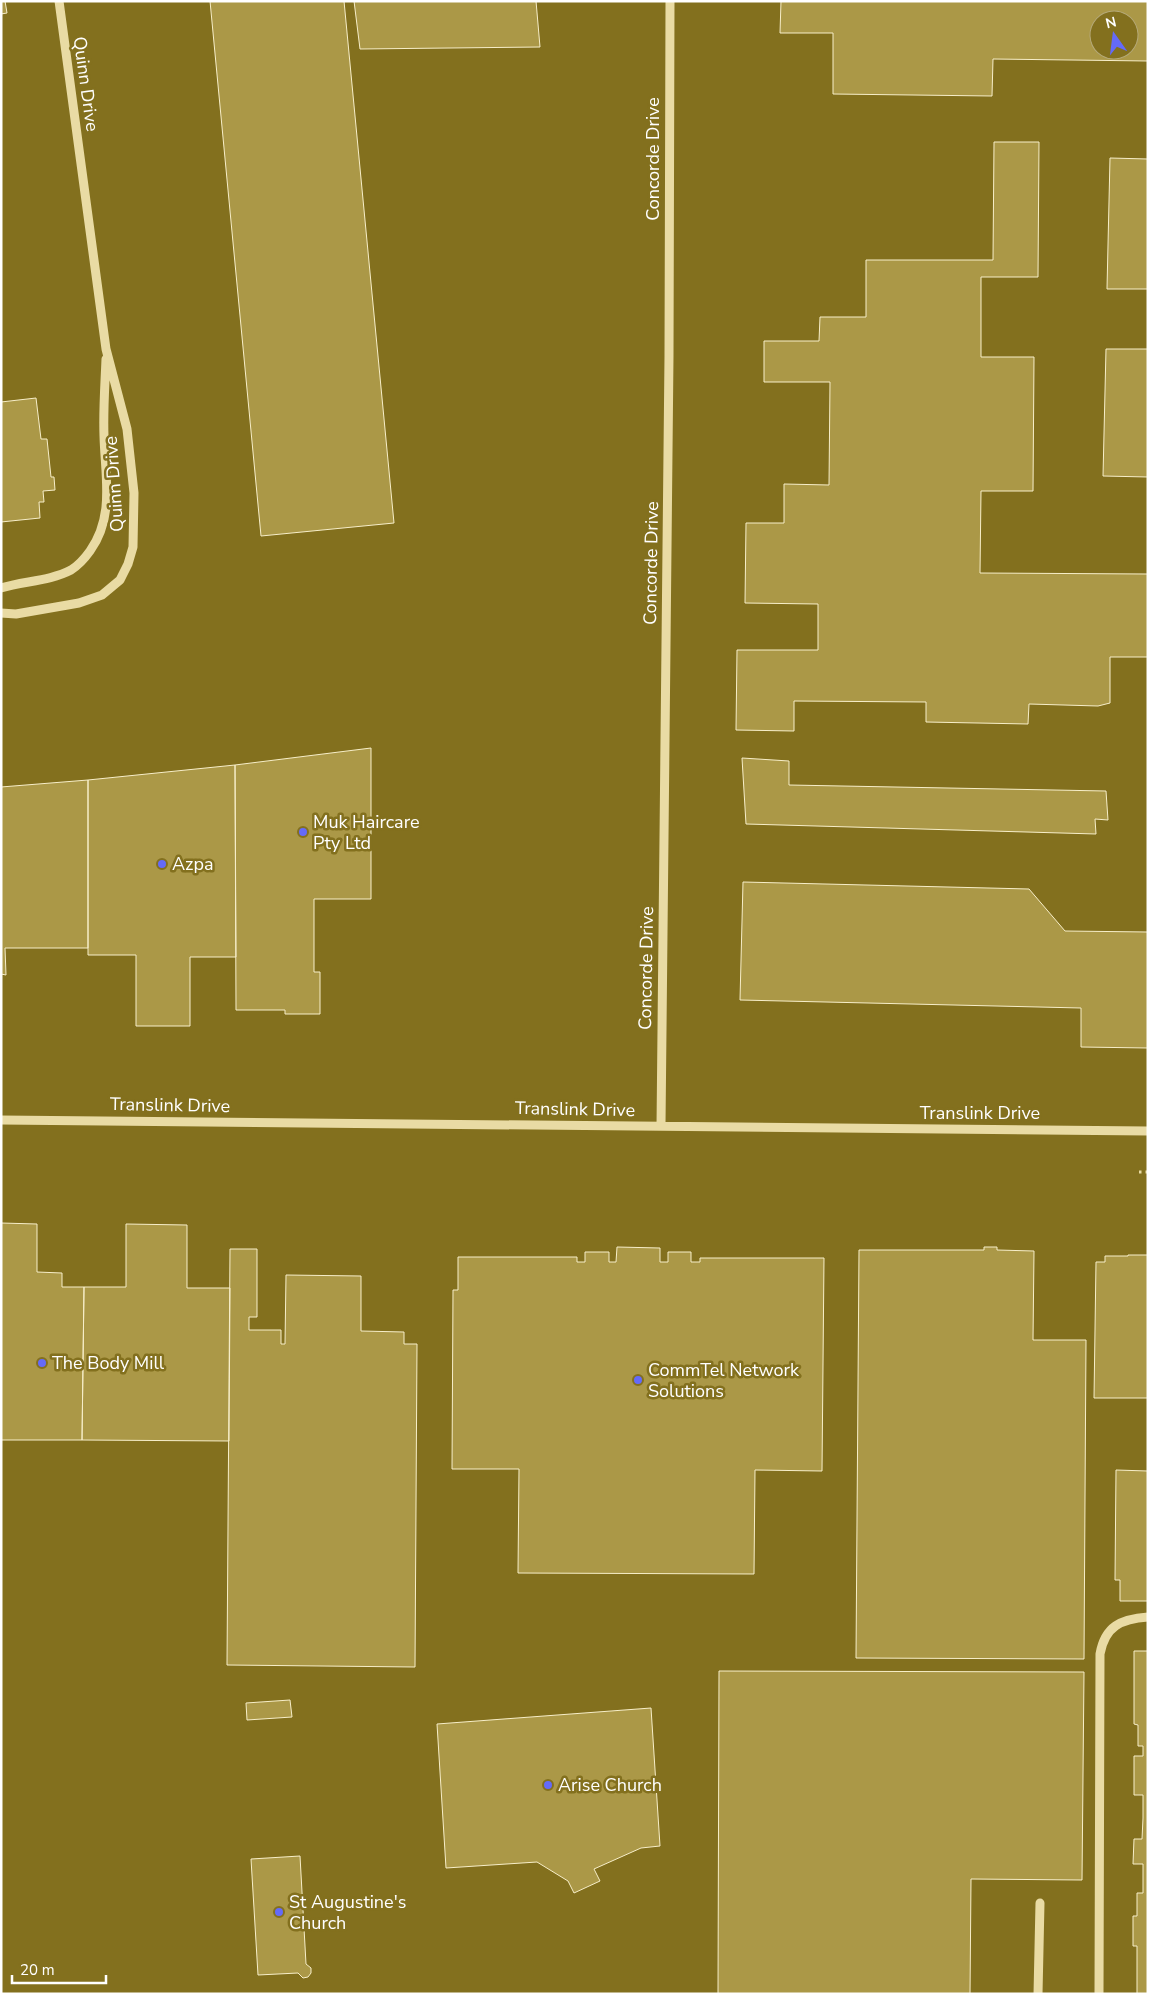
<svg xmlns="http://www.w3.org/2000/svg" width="1149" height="1995" viewBox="0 0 1149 1995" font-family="'Nunito Sans',sans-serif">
  <rect width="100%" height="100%" fill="#83701e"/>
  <path fill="#ab9847" stroke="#f7eec9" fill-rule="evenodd" d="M1 1H5L7 13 1 14Z
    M210 1H344L394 523 261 536Z
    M354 1H536L540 47 360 49Z
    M781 1H1148V61L993 59 992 96 833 94V33H780ZM1099 20H1129V50H1099Z
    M994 142H1039L1038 277H981V357H1034L1033 491H981L980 573 1148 574V657H1110V703L1098 706 1029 704 1028 724 926 722V702L794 701V731L736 730 737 650H818V604L745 603 746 523H784V484L829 485 830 382H764V341H819L820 317H866V260H993Z
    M1110 158 1148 159V289H1107Z
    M1106 349H1148V477L1103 476Z
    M36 398 41 439H47L51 477H54L55 490 43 491 44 502H39L40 518 1 522V402Z
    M371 748V899H314V972H320V1014H285V1010H236L235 765Z
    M742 758 789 761V785L1106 791 1108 820 1095 819 1096 834 746 824Z
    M235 765 236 957H190V1026H136V955H88V780Z
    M88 780V948H5L6 975 1 974V787Z
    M743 882 1029 889 1065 931 1148 932V1048L1081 1047V1008L740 1000Z
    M1 1223 37 1224V1272L62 1273V1287H84L82 1440H1Z
    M126 1224 187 1225V1288H230L229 1441 82 1440 84 1287H126Z
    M617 1247 660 1248V1262H668V1252H691V1262H700V1258H824L822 1471 755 1470 754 1574 518 1573 519 1469H452L453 1290H458V1257H577V1262H585V1252H609V1262H616Z
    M984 1247H997V1250L1034 1251 1033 1340H1086L1084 1659 856 1658 859 1250H984Z
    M230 1249H257V1317H249V1330H281V1344H285L286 1275 361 1276V1331L404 1332V1344H417L415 1667 227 1665Z
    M1128 1255H1148V1398H1094L1096 1262H1105V1256H1128Z
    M1116 1470 1148 1471V1601H1120V1580H1115Z
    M1134 1651H1148V1994H1137V1946H1133V1916H1137V1893H1143V1864H1133L1134 1839H1142L1143 1818V1795H1134V1756H1143V1746H1138V1725L1134 1724Z
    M719 1671 1084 1672 1082 1880 971 1879 970 1994H718Z
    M290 1700 292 1717 247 1720 246 1703Z
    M651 1708 660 1846 641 1848 594 1869 600 1881 574 1893 568 1881 537 1862 446 1868 437 1724Z
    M300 1856 306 1964 311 1968V1973L308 1977 303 1978 298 1973 258 1975 251 1859Z"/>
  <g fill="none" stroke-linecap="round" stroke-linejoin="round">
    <path stroke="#e9dba4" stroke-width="3" stroke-dasharray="2.5 4" stroke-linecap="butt" d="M1139 1172H1148"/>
    <path stroke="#e9dba4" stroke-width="9" d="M1 588C24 581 50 581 71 570 79 565 85 558 90 551 115 516 105 476 104 436 103 410 105 385 106 359
      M1 613 16 614 79 603 102 595 120 580 128 564 133 547 134 493 127 429 106 349 59 1
      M1 1120 1148 1131
      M661 1126 669 356 670 1
      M1038 1994 1040 1903
      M1099 1994 1100 1654C1105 1626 1121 1619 1148 1617"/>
  </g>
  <g fill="#646af8" stroke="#83701e" stroke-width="2">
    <circle cx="303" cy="832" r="5"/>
    <circle cx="162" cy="864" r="5"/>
    <circle cx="42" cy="1363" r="5"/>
    <circle cx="638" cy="1380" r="5"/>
    <circle cx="548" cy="1785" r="5"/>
    <circle cx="279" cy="1912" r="5"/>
  </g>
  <g text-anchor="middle" stroke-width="5" stroke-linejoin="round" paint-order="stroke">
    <g font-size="18" fill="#fff" stroke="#83701e">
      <text transform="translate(86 84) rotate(82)" y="6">Quinn Drive</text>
      <text transform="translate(653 159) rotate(-90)" y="6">Concorde Drive</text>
      <text transform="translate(114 484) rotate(-94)" y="6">Quinn Drive</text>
      <text transform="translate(651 563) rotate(-89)" y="6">Concorde Drive</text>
      <text transform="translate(646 968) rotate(-89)" y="6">Concorde Drive</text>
      <text transform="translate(170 1105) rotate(1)" y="6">Translink Drive</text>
      <text transform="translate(575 1109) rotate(1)" y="6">Translink Drive</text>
      <text x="980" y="1119">Translink Drive</text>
    </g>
    <g font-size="18" fill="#fff" stroke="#83701e" text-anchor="start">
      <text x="313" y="828">Muk Haircare<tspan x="313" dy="21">Pty Ltd</tspan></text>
      <text x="172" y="870">Azpa</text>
      <text x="52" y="1369">The Body Mill</text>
      <text x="648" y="1376">CommTel Network<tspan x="648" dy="21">Solutions</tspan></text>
      <text x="558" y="1791">Arise Church</text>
      <text x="289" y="1908">St Augustine's<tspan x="289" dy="21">Church</tspan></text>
    </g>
  </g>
  <rect width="1149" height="1995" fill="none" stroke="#ffffff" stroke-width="5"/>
  <g transform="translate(1114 35) rotate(346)"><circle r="24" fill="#83701e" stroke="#b5a978"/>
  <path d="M0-4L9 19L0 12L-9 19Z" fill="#646af8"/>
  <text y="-8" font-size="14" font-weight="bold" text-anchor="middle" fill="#ffffff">N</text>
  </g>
  <path d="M12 1975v8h94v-8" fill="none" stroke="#ffffff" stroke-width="2.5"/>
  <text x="20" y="1975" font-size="15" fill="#ffffff" stroke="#83701e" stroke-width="4" paint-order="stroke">20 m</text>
</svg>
